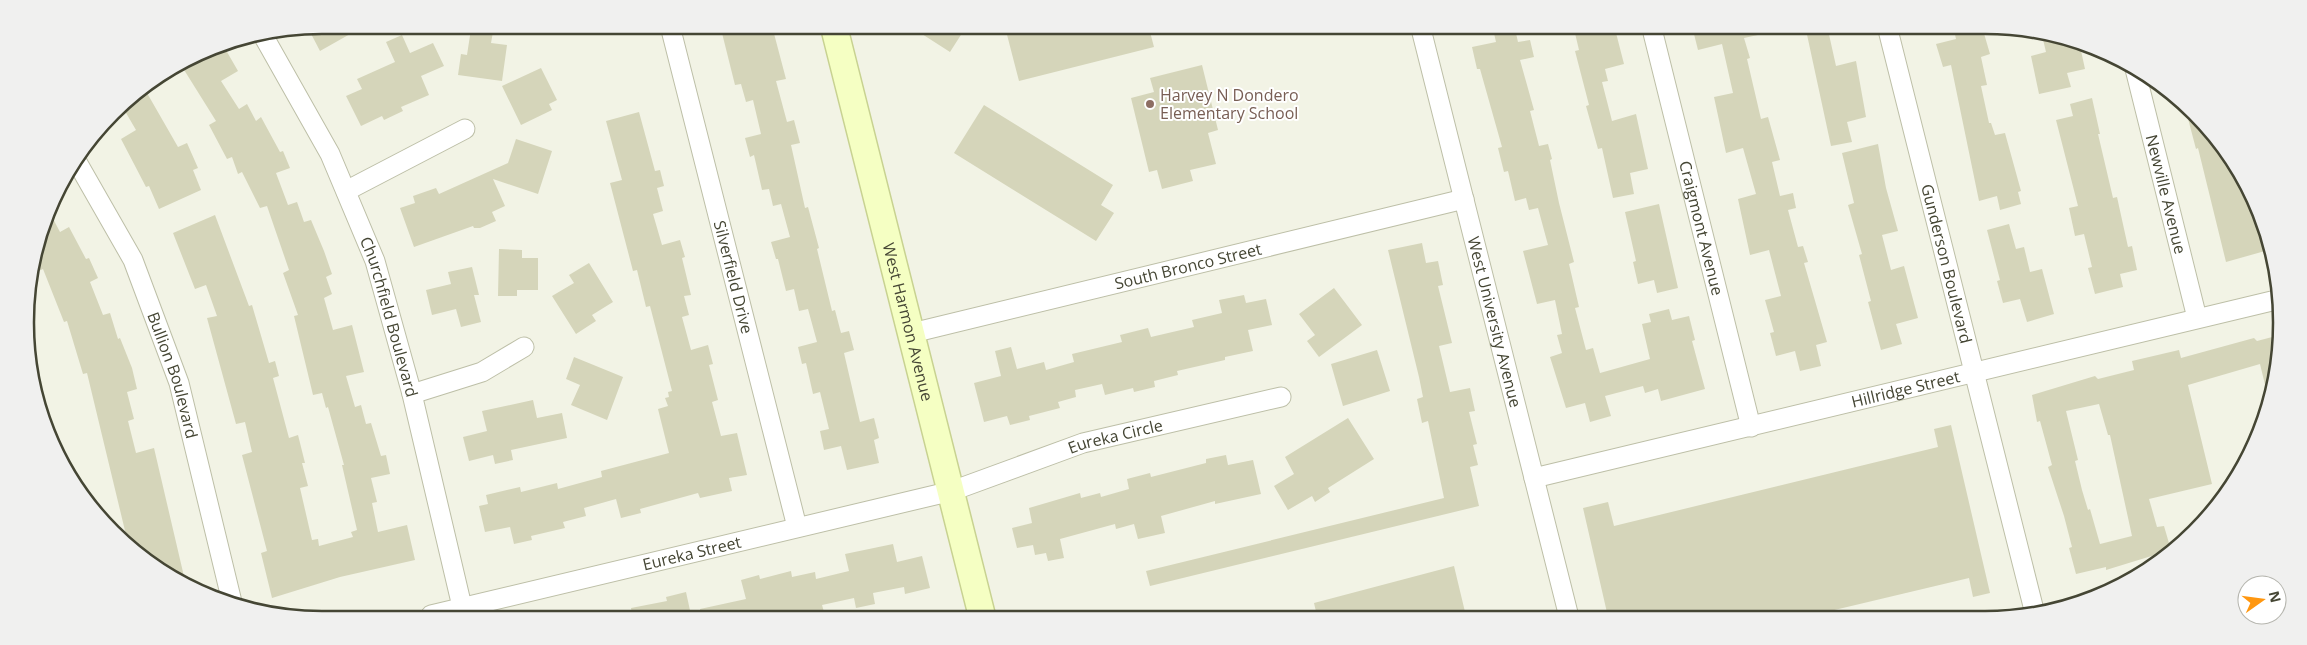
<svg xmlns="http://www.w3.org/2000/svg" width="2307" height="645" viewBox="0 0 2307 645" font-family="'Open Sans',sans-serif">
  <rect width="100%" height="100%" fill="#f2f3e5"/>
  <path fill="#d5d5ba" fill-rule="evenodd" d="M322 25H366L320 51 308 28Z
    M726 26H772L786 79 776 81 787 122 794 120 800 143 791 145 805 208 808 207 819 248 817 249 832 311 835 310 841 333 849 331 854 350 844 353 860 422 874 418 879 438 874 440 879 463 847 470 841 446 824 450 820 431 829 429 820 392 813 394 806 363 802 364 798 347 817 342 808 309 799 311 794 289 786 291 778 259H776L771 242 790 237 781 204 773 206 769 189 762 190 754 155 750 157 745 138 761 134 753 100 746 102 741 84 735 85 722 33 728 32Z
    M911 27H966L950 52Z
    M1005 27 1149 28 1154 47 1019 81Z
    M471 29 493 32 491 43 507 45 502 81 458 75 461 54 467 55Z
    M1493 29H1515L1518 42 1530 40 1534 57 1520 60 1534 110 1530 111 1539 146 1548 144 1552 159 1550 160 1559 203 1574 262 1569 264 1579 307 1575 308 1586 350 1593 348 1600 373 1650 359 1642 324 1651 322 1649 314 1669 309 1672 320 1689 316 1695 340 1692 341 1705 389 1661 401 1658 389 1645 393 1643 386 1605 396 1611 416 1590 422 1585 403 1566 408 1550 357 1562 353 1557 335 1562 334 1555 300 1537 304 1523 251 1548 245 1538 208 1529 210 1526 198 1515 201 1508 171 1504 172 1498 148 1502 147 1480 69H1477L1472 47 1496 42Z
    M1574 29H1615L1624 64 1605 69 1608 81 1602 82 1612 121 1636 114 1648 169 1630 173 1634 194 1613 198 1602 148 1598 149 1586 106 1589 105 1575 51 1579 50Z
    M1693 30H1757L1758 35 1744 38 1750 58 1747 59 1761 119 1768 117 1780 160 1772 162 1780 196 1793 193 1796 208 1788 210 1798 247 1803 246 1808 262 1804 263 1827 342 1816 345 1821 366 1800 371 1795 351 1776 356 1770 333 1774 332 1765 300 1781 296 1769 250 1750 255 1738 199 1756 194 1743 148 1726 153 1714 97 1733 93 1722 44 1698 50Z
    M1806 30H1828L1836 66 1856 61 1866 117 1847 122 1852 142 1831 146Z
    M1954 30H1983L1990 54 1981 57 1987 85 1981 86 1989 123H1991L1995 135 2005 133 2021 191 2018 192 2021 204 2000 210 1997 196 1979 201 1951 65 1943 67 1936 44 1956 39Z
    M2041 31 2080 46 2085 69 2067 73 2071 87 2039 94 2031 56 2046 52Z
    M402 35 410 53 433 43 444 66 421 76 429 95 401 107 403 111 384 120 382 116 361 126 346 96 362 89 357 79 395 62 386 42Z
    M223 45 238 71 221 81 239 109 247 104 256 121 261 117 280 152 283 151 290 168 276 173 288 205 297 202 304 222 311 220 324 251 332 274 326 277 332 294 324 298 333 330 352 325 364 372 346 376 355 407 361 405 366 424 371 423 381 456 386 455 390 474 371 478 377 502 372 503 378 532 407 525 415 560 340 577 272 598 261 553 267 551 242 455 252 452 245 422 236 424 207 318 217 316 206 285 195 289 173 233 215 215 249 306 252 305 269 363 275 361 279 376 273 378 289 438 298 435 305 463H302L308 486 300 488 312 540 318 539 319 546 353 537 351 532 357 530 342 465H344L328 407 326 408 322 393 313 395 294 316 298 315 283 273 289 270 267 206 260 208 242 172 238 174 232 157 227 159 209 125 216 121 181 65 209 48Z
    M1202 65 1218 130 1208 133 1216 164 1190 170 1193 181 1162 189 1157 170 1149 172 1131 98 1154 92 1150 78Z
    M541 68 557 100 549 104 552 110 521 125 502 86Z
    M147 93 178 147 187 143 198 168 193 170 201 190 159 209 149 186 146 187 121 139 136 130 122 106Z
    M2092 98 2100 134H2098L2113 198 2117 197 2128 247 2132 246 2137 270 2120 274 2123 287 2095 294 2088 268 2092 267 2084 234 2075 236 2069 208 2078 206 2056 120 2073 116 2070 104Z
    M984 105 1113 185 1101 205 1114 213 1096 241 954 153Z
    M2186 111 2232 157 2257 217 2265 251 2226 262 2198 148 2196 149Z
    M639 112 655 171 660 170 664 186 657 188 663 211 653 214 662 245 680 240 685 257 682 258 691 295 684 296 689 315 682 317 691 350 708 345 713 364 709 365 718 400 712 402 721 436 737 433 747 475 729 478 732 491 700 498 698 493 640 509 641 513 621 518 616 499 584 508 586 516 563 522 565 528 531 536 532 540 514 544 510 527 485 532 479 506 488 504 486 495 520 487 521 492 557 483 558 489 602 477 601 471 669 453 658 409 668 406 665 398 669 397 668 392 672 391 650 306 646 307 637 270 633 271 610 183 622 180 606 121Z
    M516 139 552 151 538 194 493 179 505 206 492 212 496 221 480 228H474L473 226 414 247 400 208 415 203 413 196 436 188 439 194 508 163Z
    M1878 144 1886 188 1898 231 1882 235 1891 270 1904 266 1918 318 1896 324 1902 344 1881 350 1868 302 1871 301 1859 255 1862 254 1848 205 1854 203 1842 153Z
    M1659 204 1678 288 1657 293 1654 280 1638 284 1633 262 1636 261 1625 212Z
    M50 213 60 232 69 227 86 259 89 258 98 278 90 282 103 315 110 313 118 339 120 338 132 368 137 389 127 392 134 419 128 421 136 453 154 448 186 585 174 580 127 539 87 373 83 374 67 321 64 322 43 269 34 273Z
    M2009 224 2016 249 2024 247 2030 272 2042 269 2054 314 2027 322 2020 299 2003 303 1997 281 2000 280 1987 230Z
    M1422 243 1426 263 1438 261 1443 285 1438 286 1452 343 1439 346 1450 392 1470 388 1475 411 1469 412 1477 444 1473 445 1478 465 1470 467 1479 506 1150 586 1146 571 1444 498 1428 421 1422 423 1417 399 1423 397 1419 377 1388 250Z
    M499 249 522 250V258H538V290H517V296H498Z
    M589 263 613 302 592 315 596 321 576 334 552 296 574 283 569 275Z
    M472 267 479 295H474L481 322 461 327 456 309 432 315 426 290 451 284 448 272Z
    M1334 288 1362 325 1319 357 1307 341 1315 335 1299 314Z
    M1244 295 1246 303 1266 299 1272 325 1248 330 1253 351 1225 357V360L1177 371 1178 375 1154 381 1155 387 1134 392 1133 388 1105 395 1102 384 1075 390 1076 397 1058 402 1060 408 1029 416 1030 420 1010 425 1007 416 984 422 974 383 1001 376 995 351 1011 347 1017 369 1044 362 1046 370 1074 362 1072 354 1122 342 1120 335 1148 328 1151 337 1194 327 1192 320 1222 313 1219 300Z
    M2276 336V380L2269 401 2260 364 2188 385 2212 484 2149 499 2157 527 2164 526 2171 550 2106 570V567L2076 574 2069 548 2072 547 2064 516 2048 467 2052 465 2040 421 2037 422 2032 395 2095 376 2098 379 2134 370 2132 361 2179 350 2181 358 2254 338 2257 341ZM2099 404 2108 435H2110L2132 536 2100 544 2090 509 2088 510 2082 490 2075 461 2078 460 2066 411Z
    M1377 350 1390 391 1343 406 1331 364Z
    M574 357 623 377 607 420 571 405 580 385 566 379Z
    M533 400 537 418 562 413 567 438 511 450 513 460 495 464 493 455 469 461 463 437 487 431 482 411Z
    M1348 418 1374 459 1328 488 1330 492 1315 502 1312 496 1288 510 1274 486 1294 474 1285 457Z
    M1951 425 1990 593 1973 597 1969 578 1805 617H1608L1583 508 1608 502 1614 526 1938 447 1934 429Z
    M1226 455 1228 465 1253 460 1261 494 1215 504V501L1161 516 1165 533 1138 539 1134 524 1116 529 1115 524 1060 539 1064 558 1048 561 1046 553 1035 555 1033 545 1017 548 1012 528 1032 523 1029 508 1080 493 1081 498 1100 493 1101 497 1129 489 1127 479 1150 473 1151 477 1206 463V459Z
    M893 544 897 562 922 556 930 588 905 594 904 587 873 593 875 604 856 608 854 598 822 605 824 612 811 615H701L700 609 746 599 741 580 759 575 760 579 791 571 792 577 815 572 816 579 849 571 845 554Z
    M1454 566 1466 616H1317L1314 603Z
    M686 592 691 615H632L631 608 667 601 666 597Z"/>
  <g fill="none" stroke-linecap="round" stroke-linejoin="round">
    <g stroke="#bdbfa7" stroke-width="21">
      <g id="street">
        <path id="s1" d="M670 26 797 527"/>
        <path id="s2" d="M1421 29 1569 617"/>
        <path id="s3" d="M1652 29 1751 427"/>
        <path id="s4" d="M1888 30 2035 614"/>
        <path id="s5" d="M264 37 330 154 375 261 412 394 464 615"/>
        <path id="s6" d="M2135 69 2197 318"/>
        <path id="s7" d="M77 162 133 260 179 383 232 602"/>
        <path d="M346 191 465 129"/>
        <path id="s8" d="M912 333 1464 199"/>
        <path d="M412 394 482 372 524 347"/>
        <path id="s9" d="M1534 478 2276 300"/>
        <path id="s10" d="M431 615 952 491 1083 443 1281 397"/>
      </g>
    </g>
    <g stroke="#c8d291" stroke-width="29">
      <g id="secondary">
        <path id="s11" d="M834 27 982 616"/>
      </g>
    </g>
    <use href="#street" stroke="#fff" stroke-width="19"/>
    <use href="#secondary" stroke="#f5ffc3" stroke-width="26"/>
  </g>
  <circle fill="#8d6e63" stroke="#fff" stroke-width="2" cx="1150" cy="104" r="5"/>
  <g text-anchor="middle" stroke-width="4" stroke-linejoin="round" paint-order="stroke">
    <g font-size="16" fill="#785e54" stroke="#fff" text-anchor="start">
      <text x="1160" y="101">Harvey N Dondero<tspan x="1160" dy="18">Elementary School</tspan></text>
    </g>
    <g font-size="16" fill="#454634" stroke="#fff">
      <text dy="6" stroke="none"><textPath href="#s6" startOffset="129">Newville Avenue</textPath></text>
      <text dy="6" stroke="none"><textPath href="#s3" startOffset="205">Craigmont Avenue</textPath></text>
      <text dy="6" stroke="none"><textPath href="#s4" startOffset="241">Gunderson Boulevard</textPath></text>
      <text dy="6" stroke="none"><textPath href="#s8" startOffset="284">South Bronco Street</textPath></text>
      <text dy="6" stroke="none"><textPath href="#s1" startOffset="259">Silverfield Drive</textPath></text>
      <text dy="6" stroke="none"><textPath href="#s5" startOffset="308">Churchfield Boulevard</textPath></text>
      <text dy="6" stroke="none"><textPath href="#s11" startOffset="304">West Harmon Avenue</textPath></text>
      <text dy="6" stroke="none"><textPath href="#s2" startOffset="302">West University Avenue</textPath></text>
      <text dy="6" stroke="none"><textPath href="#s7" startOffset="235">Bullion Boulevard</textPath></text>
      <text dy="6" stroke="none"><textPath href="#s9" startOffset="382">Hillridge Street</textPath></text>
      <text dy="6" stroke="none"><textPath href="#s10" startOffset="708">Eureka Circle</textPath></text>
      <text dy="6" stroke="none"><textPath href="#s10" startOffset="268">Eureka Street</textPath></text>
    </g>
  </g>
  <path d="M0 0H2307V645H0ZM322 34H1985A288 288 0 0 1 2273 322V323A288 288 0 0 1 1985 611H322A288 288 0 0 1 34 323V322A288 288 0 0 1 322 34Z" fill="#f0f0ef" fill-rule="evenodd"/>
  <path fill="none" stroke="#454634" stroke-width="2.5" d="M322 34H1985A288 288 0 0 1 2273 322V323A288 288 0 0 1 1985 611H322A288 288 0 0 1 34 323V322A288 288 0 0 1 322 34Z"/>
  <g transform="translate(2262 600) rotate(76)"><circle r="24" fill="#ffffff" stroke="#b5b5ae"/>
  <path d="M0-4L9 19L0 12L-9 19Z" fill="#ff9710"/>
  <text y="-8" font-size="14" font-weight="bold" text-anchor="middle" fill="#454634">N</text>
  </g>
</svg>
